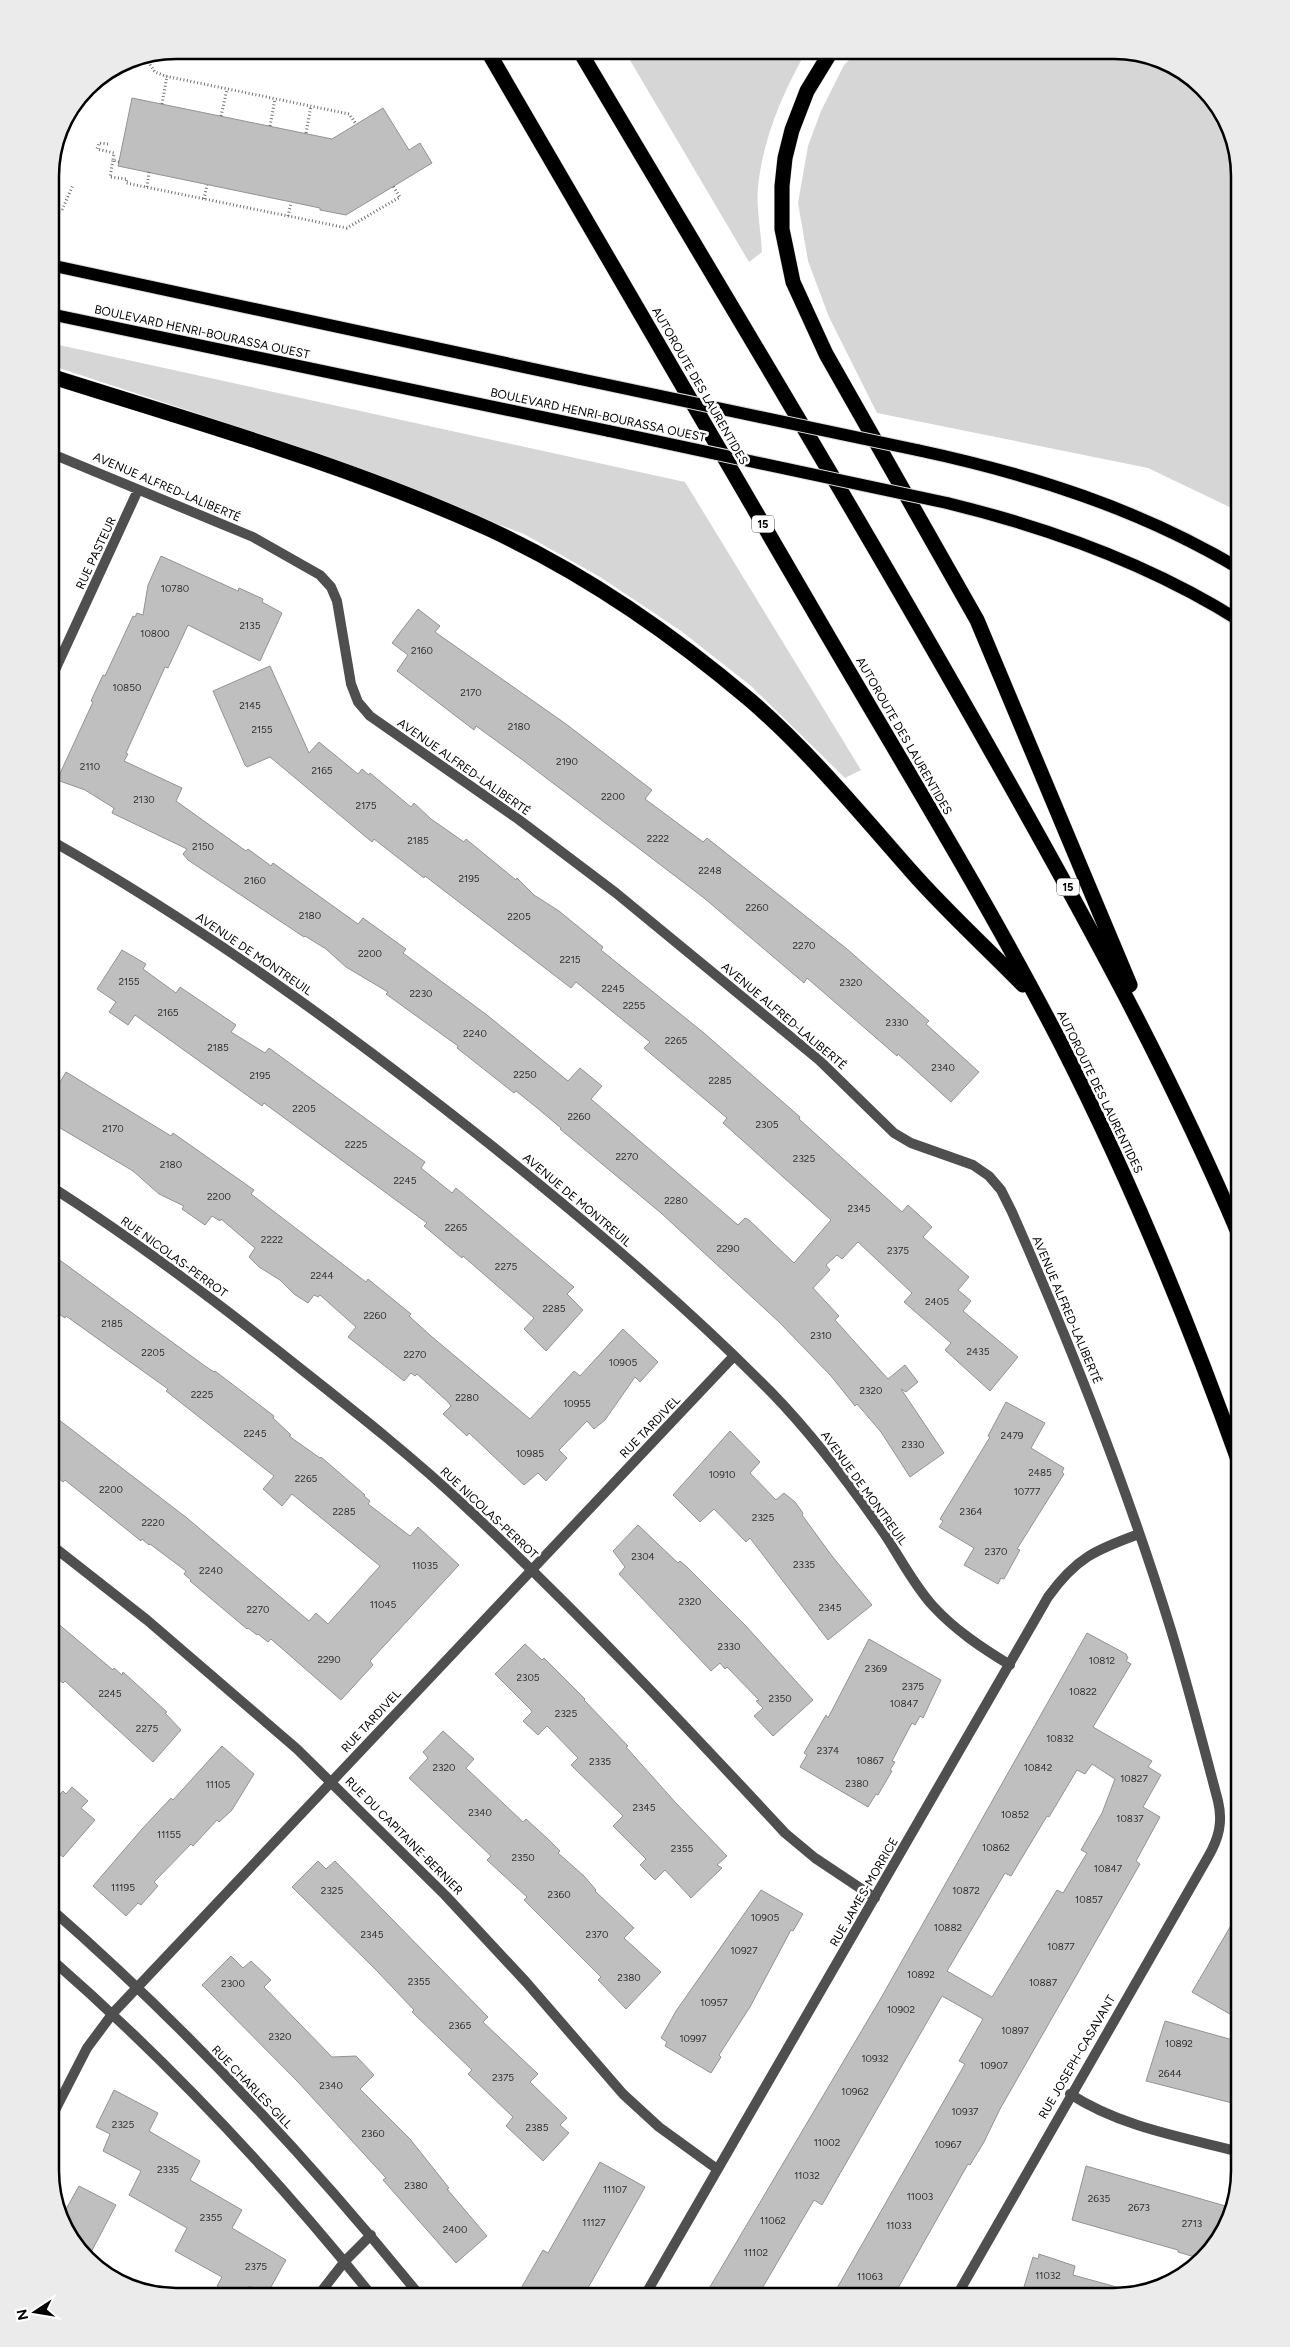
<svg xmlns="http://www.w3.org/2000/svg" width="1290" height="2347" viewBox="0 0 1290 2347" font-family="Figtree,sans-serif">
  <rect width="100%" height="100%" fill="#fff"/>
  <path fill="#d6d6d6" d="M624 50H807C783 92 763 138 758 187 756 207 761 231 762 252L749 262Z
    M859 50H1123L1184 71 1230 128 1240 176V512L1148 468 877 413 829 317 808 261 798 203 808 146 821 111 844 65Z
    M50 343 685 482 861 770 845 778 751 686 681 631 600 577 524 534 278 440 50 365Z"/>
  <path fill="#bfbfbf" stroke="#939393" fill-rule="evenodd" d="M132 98 332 139 383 108 409 150 420 143 432 163 346 215 320 210V208L118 166Z
    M161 556 238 591 239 588 263 599 262 602 282 613 260 661 188 625 168 668 165 667 126 753 128 754 124 761 182 788 176 801 246 851 248 849 271 866 273 863 358 924 363 918 406 949 403 953 487 1015 568 1081 580 1068 602 1086 591 1099 738 1225 745 1218 749 1220 794 1263 831 1220 723 1123 727 1118 644 1048 650 1042 576 982 571 988 425 876 424 878 374 839 372 842 270 757 247 767 245 765 213 691 270 666 309 753 319 742 358 774 362 769 369 775 370 773 411 807 414 803 431 819 464 842 466 839 516 880 517 878 534 895 559 911 603 947 601 950 704 1033 800 1117 799 1119 902 1212 908 1205 932 1227 923 1237 969 1277 958 1290 971 1301 963 1311 1018 1357 990 1391 945 1350 951 1343 904 1302 912 1293 858 1242 842 1259 837 1255 826 1265 830 1270 813 1288 839 1316 835 1320 888 1379 905 1365 918 1382 906 1392 901 1389 944 1453 910 1477 881 1432 857 1404 855 1406 831 1376 780 1323 661 1213 560 1129 561 1128 536 1107 516 1091 514 1093 457 1048 458 1046 386 994 388 992 346 967 326 949 305 936 304 937 188 860 183 854 187 849 112 813 114 808 85 790 57 780 93 702 91 701 103 675 105 676 133 616 135 617 137 613 143 615 148 585Z
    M418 609 440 626 435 632 566 724 652 790 645 799 703 842 707 838 847 949 929 1021 926 1024 979 1072 951 1102 898 1054 897 1056 807 978 804 983 704 898 524 761 476 726 474 730 397 671 408 655 392 643Z
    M122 950 146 964 143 969 176 993 180 987 236 1025 231 1032 265 1053 269 1048 425 1162 421 1168 452 1193 456 1188 574 1287 567 1294 583 1310 546 1351 524 1329 534 1318 463 1256 462 1258 424 1226 427 1223 264 1103 262 1106 135 1015 128 1025 109 1012 116 1002 97 989Z
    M66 1072 171 1136 173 1133 254 1190 251 1194 366 1282 368 1279 411 1314 409 1316 431 1336 530 1419 574 1371 580 1376 623 1329 658 1362 640 1382 635 1377 605 1420 594 1429 587 1421 559 1450 567 1458 546 1481 538 1473 524 1485 469 1433 467 1436 443 1414 451 1406 448 1402 417 1374 415 1376 411 1373 404 1381 348 1337 356 1327 320 1295 318 1297 314 1295 308 1303 294 1294 280 1280 259 1267 249 1257 255 1248 221 1219 220 1221 212 1216 205 1225 182 1209 184 1206 159 1194 133 1171 50 1122V1099Z
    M50 1253 205 1366 214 1372 215 1371 274 1416 273 1418 291 1435 289 1436 320 1458 321 1457 365 1495 364 1496 370 1501 368 1504 410 1536 418 1527 459 1565 370 1661 373 1665 341 1700 271 1639 268 1642 258 1634 257 1635 248 1628 247 1629 190 1581 191 1580 184 1574 186 1571 150 1544 149 1545 142 1539 141 1541 65 1480 63 1482 50 1472V1413L187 1518 309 1621 316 1613 328 1624 380 1566 292 1494 282 1506 263 1489 274 1476 166 1391 168 1389 66 1316 65 1318 50 1308Z
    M1006 1402 1045 1423 1031 1448 1064 1468 1062 1472 1064 1474 1017 1549 1020 1550 1004 1579 1001 1578 998 1584 964 1565 974 1548 939 1527 943 1521 940 1519 990 1437 988 1436Z
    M730 1431 760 1462 750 1473 776 1500 784 1493 795 1502 803 1513 802 1515 832 1556 872 1605 828 1640 750 1538 746 1542 714 1509 700 1522 673 1495Z
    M638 1525 678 1563 680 1561 687 1567 745 1625 813 1700 773 1736 754 1716 763 1708 756 1701 759 1700 727 1667 725 1669 720 1663 711 1671 619 1574 625 1567 613 1551Z
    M50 1617 113 1670 114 1668 122 1675 123 1672 167 1712 165 1713 181 1730 153 1762 65 1681 63 1683 50 1673Z
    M1087 1633 1126 1654 1128 1658 1126 1661 1131 1664 1093 1727 1152 1761 1148 1767 1161 1775 1143 1807 1160 1817 1136 1861 1140 1864 1000 2109 984 2142 970 2165 968 2164 893 2297H832L965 2064 959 2061 983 2019 942 1996 822 2205 814 2200 757 2297H704L881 1998ZM1092 1764 1115 1779 1102 1813 1081 1850 1087 1853 1063 1893 1057 1890 992 1997 947 1971 1005 1873 1011 1876 1047 1816 1049 1817 1077 1770 1085 1774Z
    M869 1639 941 1680 923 1718 920 1716 915 1725 912 1723 892 1761 895 1762 890 1770 892 1771 878 1795 876 1794 868 1807 800 1767 807 1755 804 1753 826 1715 828 1718Z
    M525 1644 542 1660 544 1658 585 1699 584 1700 628 1746 626 1747 675 1802 727 1856 717 1865 722 1868 691 1898 665 1870 655 1880 640 1865 646 1859 613 1826 623 1816 571 1765 578 1758 547 1726 538 1735 523 1721 532 1712 531 1710 495 1674Z
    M443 1731 474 1759 466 1768 523 1822 526 1819 548 1839 560 1851 558 1853 584 1876 596 1890 595 1891 634 1928 624 1938 661 1972 626 2009 598 1980 601 1977 524 1900 527 1897 487 1860 491 1856 409 1778 428 1758 423 1752Z
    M222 1746 254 1774 232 1810 219 1822 217 1820 193 1846 191 1844 154 1882 158 1886 141 1905 138 1903 126 1916 93 1886 142 1829 171 1798 173 1800Z
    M72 1787 88 1801 81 1808 95 1820 63 1857 50 1846V1805L63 1791 66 1794Z
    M318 1861 326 1869 335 1861 488 2017 483 2022 538 2074 530 2082 567 2118 560 2125 569 2133 543 2161 506 2126 513 2117 468 2074 472 2070 412 2012 414 2010 376 1970 292 1887Z
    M761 1890 803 1914 793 1931 791 1930 750 2007 719 2055 721 2057 711 2073 665 2046 667 2042 661 2038 676 2011Z
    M1240 1910V2020L1192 1992Z
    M231 1956 243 1968 251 1961 271 1980 264 1987 332 2057 356 2056 374 2075 360 2089 410 2139 449 2188 447 2189 487 2236 456 2263 383 2180 386 2178 297 2081 202 1985Z
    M1165 2021 1240 2042V2105L1146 2081Z
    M114 2090 158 2113 149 2131 200 2161 190 2180 242 2210 232 2228 286 2260 266 2296 252 2287H248L243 2297H236L217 2286 222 2277 175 2251 187 2228 129 2195 141 2171 103 2151 110 2134 96 2127Z
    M600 2162 645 2187 592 2281 582 2297H516L543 2250 548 2253Z
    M1086 2166 1229 2207 1219 2241 1198 2258 1178 2252V2250L1072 2220Z
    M79 2186 116 2205 89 2256 60 2220Z
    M1039 2254 1075 2266 1073 2275 1131 2291 1130 2294 1114 2297H1021L1033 2257 1038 2259Z"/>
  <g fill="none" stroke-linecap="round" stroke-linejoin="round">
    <g stroke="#dbdbdb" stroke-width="14">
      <path id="primary" d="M50 265 580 379
        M50 314 609 431
        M917 450C1030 474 1140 509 1240 569
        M947 503C1050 528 1150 564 1240 621"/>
    </g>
    <g stroke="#dbdbdb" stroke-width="16">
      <path id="motorway" d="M487 50C599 243 712 436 824 629 904 766 987 901 1060 1042 1130 1179 1188 1320 1240 1465
        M579 50C717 283 858 515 991 751 1081 910 1169 1069 1240 1237
        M832 50 807 91 792 130 785 158 782 186V229L793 282 826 354 977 620 1130 985
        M50 376C198 423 348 465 489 529 584 573 671 633 750 700 810 752 859 812 911 871 946 911 986 947 1023 985"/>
    </g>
    <path stroke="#717171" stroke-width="3" stroke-dasharray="1 2.5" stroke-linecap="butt" d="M144 56 155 72 165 76 349 114 356 124
      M162 104 167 76
      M221 116 227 89
      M270 126 275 99
      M306 133 311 106
      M108 144 99 143 97 149 114 153 113 160
      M119 162 113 160 110 177 127 179 126 183 347 228 400 197 393 186
      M147 187 149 172
      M204 199 207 185
      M288 216 291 203
      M50 217 62 210 73 185"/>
    <path stroke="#4f4f4f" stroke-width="10" d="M50 453 253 537 320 575 331 587 337 601 351 684 358 702 370 716 518 819 616 893 819 1060 894 1133 911 1143 973 1165 989 1176 1001 1190 1012 1212C1072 1348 1127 1487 1171 1630 1188 1686 1203 1744 1218 1801 1223 1822 1219 1838 1208 1857L956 2297
      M50 681 138 490
      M50 840C206 928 352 1035 492 1146 589 1224 684 1304 771 1392 813 1435 849 1483 883 1532 900 1557 913 1584 933 1606 955 1630 982 1648 1010 1665
      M50 1186C138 1242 220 1304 301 1369 358 1414 415 1459 467 1508 578 1612 682 1722 785 1833L815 1858 875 1898
      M50 1544 147 1620 297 1749 445 1895 526 1982 623 2094 659 2127 717 2169
      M50 1908C185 2026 308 2158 421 2297
      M50 1958C168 2061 275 2175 373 2297
      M1070 2094C1121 2127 1182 2137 1240 2152
      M50 2120 87 2048 113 2013 733 1357
      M317 2297 345 2261 371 2235
      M644 2297 1048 1597C1076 1558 1095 1550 1139 1534"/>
    <use href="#primary" stroke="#000" stroke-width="12"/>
    <use href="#motorway" stroke="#000" stroke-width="15"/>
    <g stroke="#dbdbdb" stroke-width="14" stroke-linecap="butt">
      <path id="primary-bridge" d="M580 379 917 450
        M609 431 947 503"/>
    </g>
    <use href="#primary-bridge" stroke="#000" stroke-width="12"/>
  </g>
  <g text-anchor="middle" stroke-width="5" stroke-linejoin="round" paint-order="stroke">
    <g font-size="10" fill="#303030">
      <text x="175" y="592">10780</text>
      <text x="250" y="629">2135</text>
      <text x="155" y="637">10800</text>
      <text x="422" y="654">2160</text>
      <text x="127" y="691">10850</text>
      <text x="471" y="696">2170</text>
      <text x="250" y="709">2145</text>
      <text x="519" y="730">2180</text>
      <text x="262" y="733">2155</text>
      <text x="567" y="765">2190</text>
      <text x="90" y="770">2110</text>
      <text x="322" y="774">2165</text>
      <text x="613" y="800">2200</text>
      <text x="144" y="803">2130</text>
      <text x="366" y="809">2175</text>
      <text x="658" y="842">2222</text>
      <text x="418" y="844">2185</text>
      <text x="203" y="850">2150</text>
      <text x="710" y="874">2248</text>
      <text x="469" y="882">2195</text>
      <text x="255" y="884">2160</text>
      <text x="757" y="911">2260</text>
      <text x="310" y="919">2180</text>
      <text x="519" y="920">2205</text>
      <text x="804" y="949">2270</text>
      <text x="370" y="957">2200</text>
      <text x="570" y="963">2215</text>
      <text x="129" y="985">2155</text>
      <text x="851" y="986">2320</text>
      <text x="613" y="992">2245</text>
      <text x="421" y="997">2230</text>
      <text x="634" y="1009">2255</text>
      <text x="168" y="1016">2165</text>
      <text x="897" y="1026">2330</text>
      <text x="475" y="1037">2240</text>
      <text x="676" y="1044">2265</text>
      <text x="218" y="1051">2185</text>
      <text x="943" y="1071">2340</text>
      <text x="525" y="1078">2250</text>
      <text x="260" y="1079">2195</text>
      <text x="720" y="1084">2285</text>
      <text x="304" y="1112">2205</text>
      <text x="579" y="1120">2260</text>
      <text x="767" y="1128">2305</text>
      <text x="113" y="1132">2170</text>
      <text x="356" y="1148">2225</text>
      <text x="627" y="1160">2270</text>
      <text x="804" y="1162">2325</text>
      <text x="171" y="1168">2180</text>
      <text x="405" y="1184">2245</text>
      <text x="219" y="1200">2200</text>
      <text x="676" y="1204">2280</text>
      <text x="859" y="1212">2345</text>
      <text x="456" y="1231">2265</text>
      <text x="272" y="1243">2222</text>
      <text x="728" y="1252">2290</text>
      <text x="898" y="1254">2375</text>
      <text x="506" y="1270">2275</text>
      <text x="322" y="1279">2244</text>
      <text x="937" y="1305">2405</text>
      <text x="554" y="1312">2285</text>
      <text x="375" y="1319">2260</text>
      <text x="112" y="1327">2185</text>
      <text x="821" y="1339">2310</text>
      <text x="978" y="1355">2435</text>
      <text x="153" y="1356">2205</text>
      <text x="415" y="1358">2270</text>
      <text x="623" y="1366">10905</text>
      <text x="871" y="1394">2320</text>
      <text x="202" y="1398">2225</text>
      <text x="467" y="1401">2280</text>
      <text x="577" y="1407">10955</text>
      <text x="255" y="1437">2245</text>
      <text x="1012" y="1439">2479</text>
      <text x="913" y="1448">2330</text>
      <text x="530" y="1457">10985</text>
      <text x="1040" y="1476">2485</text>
      <text x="722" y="1478">10910</text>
      <text x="306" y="1482">2265</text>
      <text x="111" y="1493">2200</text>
      <text x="1027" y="1495">10777</text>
      <text x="344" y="1515">2285</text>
      <text x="971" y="1515">2364</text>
      <text x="763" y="1521">2325</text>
      <text x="153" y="1526">2220</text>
      <text x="996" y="1555">2370</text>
      <text x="643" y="1560">2304</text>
      <text x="804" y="1568">2335</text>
      <text x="425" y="1569">11035</text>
      <text x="211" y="1574">2240</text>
      <text x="690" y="1605">2320</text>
      <text x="383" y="1608">11045</text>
      <text x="830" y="1611">2345</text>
      <text x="258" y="1613">2270</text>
      <text x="729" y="1650">2330</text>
      <text x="329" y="1663">2290</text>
      <text x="1102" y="1664">10812</text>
      <text x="876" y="1672">2369</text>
      <text x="528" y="1681">2305</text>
      <text x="913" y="1690">2375</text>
      <text x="1083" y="1695">10822</text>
      <text x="110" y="1697">2245</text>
      <text x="780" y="1702">2350</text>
      <text x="904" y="1707">10847</text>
      <text x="566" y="1717">2325</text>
      <text x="147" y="1732">2275</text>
      <text x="1060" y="1742">10832</text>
      <text x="828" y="1754">2374</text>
      <text x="870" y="1764">10867</text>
      <text x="600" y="1765">2335</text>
      <text x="444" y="1771">2320</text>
      <text x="1038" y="1771">10842</text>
      <text x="1134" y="1782">10827</text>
      <text x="857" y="1787">2380</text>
      <text x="218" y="1788">11105</text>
      <text x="644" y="1811">2345</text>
      <text x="480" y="1816">2340</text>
      <text x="1015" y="1818">10852</text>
      <text x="1130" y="1822">10837</text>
      <text x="169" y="1838">11155</text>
      <text x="996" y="1851">10862</text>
      <text x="682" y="1852">2355</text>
      <text x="523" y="1861">2350</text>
      <text x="1108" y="1872">10847</text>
      <text x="123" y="1891">11195</text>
      <text x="332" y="1894">2325</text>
      <text x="966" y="1894">10872</text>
      <text x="559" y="1898">2360</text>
      <text x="1089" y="1903">10857</text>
      <text x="765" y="1921">10905</text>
      <text x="948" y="1931">10882</text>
      <text x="372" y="1938">2345</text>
      <text x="597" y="1938">2370</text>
      <text x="1061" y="1950">10877</text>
      <text x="744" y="1954">10927</text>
      <text x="921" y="1978">10892</text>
      <text x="629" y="1981">2380</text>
      <text x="419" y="1985">2355</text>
      <text x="1043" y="1986">10887</text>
      <text x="233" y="1987">2300</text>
      <text x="714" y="2006">10957</text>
      <text x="901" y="2013">10902</text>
      <text x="460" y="2029">2365</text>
      <text x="1015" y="2034">10897</text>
      <text x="280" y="2040">2320</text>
      <text x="693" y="2042">10997</text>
      <text x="1179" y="2047">10892</text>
      <text x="875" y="2062">10932</text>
      <text x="994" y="2069">10907</text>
      <text x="1170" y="2077">2644</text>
      <text x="503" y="2081">2375</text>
      <text x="331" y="2089">2340</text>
      <text x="855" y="2095">10962</text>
      <text x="965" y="2115">10937</text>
      <text x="123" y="2128">2325</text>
      <text x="537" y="2131">2385</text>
      <text x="373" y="2137">2360</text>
      <text x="827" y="2146">11002</text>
      <text x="948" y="2148">10967</text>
      <text x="168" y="2173">2335</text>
      <text x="807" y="2179">11032</text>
      <text x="416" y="2189">2380</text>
      <text x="615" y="2193">11107</text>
      <text x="920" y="2200">11003</text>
      <text x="1099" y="2202">2635</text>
      <text x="1139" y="2211">2673</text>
      <text x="211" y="2221">2355</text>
      <text x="773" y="2224">11062</text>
      <text x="594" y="2226">11127</text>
      <text x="1192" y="2227">2713</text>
      <text x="899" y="2229">11033</text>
      <text x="455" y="2233">2400</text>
      <text x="756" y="2256">11102</text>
      <text x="256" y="2270">2375</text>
      <text x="1048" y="2279">11032</text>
      <text x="870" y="2280">11063</text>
    </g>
    <g fill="#fff" stroke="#4c4c4c" stroke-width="1">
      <rect x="752" y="515.5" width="22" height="17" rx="4"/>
      <rect x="1057" y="878.5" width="22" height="17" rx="4"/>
    </g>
    <g font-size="11" font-weight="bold" fill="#000">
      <text x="763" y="528">15</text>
      <text x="1068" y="891">15</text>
    </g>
    <g font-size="12" fill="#000" stroke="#fff">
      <text transform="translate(202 332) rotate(12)" y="4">BOULEVARD HENRI-BOURASSA OUEST</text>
      <text transform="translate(700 386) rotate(60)" y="4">AUTOROUTE DES LAURENTIDES</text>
      <text transform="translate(598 415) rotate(12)" y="4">BOULEVARD HENRI-BOURASSA OUEST</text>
      <text transform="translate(167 487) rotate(23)" y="4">AVENUE ALFRED-LALIBERTÉ</text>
      <text transform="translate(96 553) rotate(-65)" y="4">RUE PASTEUR</text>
      <text transform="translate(904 736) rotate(60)" y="4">AUTOROUTE DES LAURENTIDES</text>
      <text transform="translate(464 767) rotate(35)" y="4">AVENUE ALFRED-LALIBERTÉ</text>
      <text transform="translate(254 954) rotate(34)" y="4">AVENUE DE MONTREUIL</text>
      <text transform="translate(784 1016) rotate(40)" y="4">AVENUE ALFRED-LALIBERTÉ</text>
      <text transform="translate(1100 1092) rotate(64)" y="4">AUTOROUTE DES LAURENTIDES</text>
      <text transform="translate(577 1200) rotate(40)" y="4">AVENUE DE MONTREUIL</text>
      <text transform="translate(174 1257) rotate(36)" y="4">RUE NICOLAS-PERROT</text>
      <text transform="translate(1067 1310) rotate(67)" y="4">AVENUE ALFRED-LALIBERTÉ</text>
      <text transform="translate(650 1427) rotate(-46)" y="4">RUE TARDIVEL</text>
      <text transform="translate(864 1488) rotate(54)" y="4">AVENUE DE MONTREUIL</text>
      <text transform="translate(489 1513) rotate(43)" y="4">RUE NICOLAS-PERROT</text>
      <text transform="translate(371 1721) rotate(-47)" y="4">RUE TARDIVEL</text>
      <text transform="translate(404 1836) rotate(45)" y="4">RUE DU CAPITAINE-BERNIER</text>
      <text transform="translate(864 1892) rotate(-60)" y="4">RUE JAMES-MORRICE</text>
      <text transform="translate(1077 2057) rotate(-60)" y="4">RUE JOSEPH-CASAVANT</text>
      <text transform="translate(252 2087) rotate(46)" y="4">RUE CHARLES-GILL</text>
    </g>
  </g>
  <path d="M0 0H1290V2347H0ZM176 59H1114A117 117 0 0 1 1231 176V2171A117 117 0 0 1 1114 2288H176A117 117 0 0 1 59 2171V176A117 117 0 0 1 176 59Z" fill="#ebebeb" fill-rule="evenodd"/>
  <path fill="none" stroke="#000" stroke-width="2.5" d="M176 59H1114A117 117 0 0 1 1231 176V2171A117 117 0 0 1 1114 2288H176A117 117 0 0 1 59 2171V176A117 117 0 0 1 176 59Z"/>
  <g transform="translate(35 2312) rotate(258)" stroke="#ffffff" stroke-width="4" paint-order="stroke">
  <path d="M0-4L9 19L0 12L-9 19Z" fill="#000000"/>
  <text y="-8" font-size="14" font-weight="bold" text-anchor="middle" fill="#000000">N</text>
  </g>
</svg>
